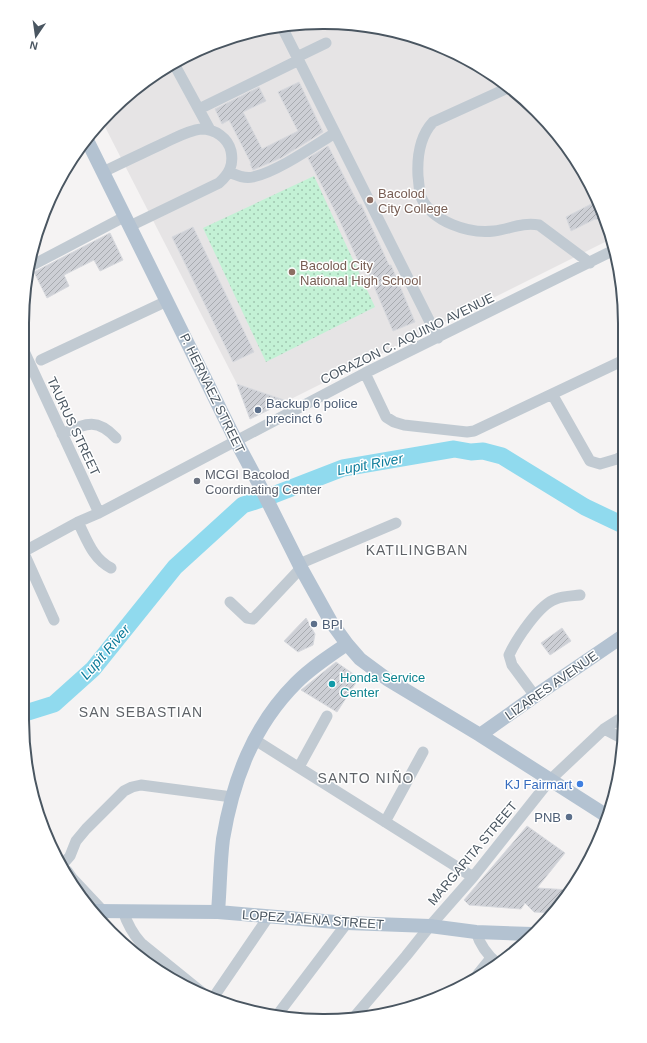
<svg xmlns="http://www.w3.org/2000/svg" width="647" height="1043" viewBox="0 0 647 1043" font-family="Arial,sans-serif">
  <defs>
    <pattern id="grass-dots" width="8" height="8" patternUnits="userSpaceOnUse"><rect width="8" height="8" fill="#c3f1d5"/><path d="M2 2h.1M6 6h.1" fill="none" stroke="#a0c6b0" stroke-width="1.8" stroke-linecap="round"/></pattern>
    <pattern id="building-hatch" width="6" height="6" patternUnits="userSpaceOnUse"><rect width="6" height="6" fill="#cdcfd5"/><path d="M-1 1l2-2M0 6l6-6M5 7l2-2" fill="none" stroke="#a8abb0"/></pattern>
  </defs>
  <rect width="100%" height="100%" fill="#f5f3f3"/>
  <path fill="#e6e4e5" d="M343 23 401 32 457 53 507 84 550 125 585 173 609 227 611 239 287 401 237 384 102 121 125 97 173 63 226 38 284 25Z"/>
  <path fill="url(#grass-dots)" d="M314 176 375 307 266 362 203 228Z"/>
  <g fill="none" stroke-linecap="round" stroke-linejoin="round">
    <path stroke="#90daee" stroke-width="17" d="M22 714 54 704 93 669 175 567 243 505 268 497 343 468 454 449 471 452 483 451 502 456 585 507 623 525"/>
  </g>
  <path fill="url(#building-hatch)" stroke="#d7d9de" d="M299 82 323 132 281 158 253 170 250 164 251 163 229 120 222 124 215 109 259 87 266 101 243 112 262 149 298 131 278 92Z
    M328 146 359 205 361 204 389 265H391L415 322 393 331 365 265 361 267 337 215 308 158Z
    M597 201 605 217 600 220 595 219 571 231 566 217Z
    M193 227 254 352 233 362 172 237Z
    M110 233 123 260 100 271 94 260 64 275 69 286 47 298 34 272Z
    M237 384 287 401 250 419Z
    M306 618 315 634 313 645 298 652 284 641Z
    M562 628 571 641 550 655 541 643Z
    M336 662 359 678 337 712 301 690Z
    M527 826 565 853 537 888 570 890 563 903 553 913 534 912 525 903 521 909 469 905 464 900Z"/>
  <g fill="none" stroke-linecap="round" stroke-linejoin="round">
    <path stroke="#c1cad2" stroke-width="11" d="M281 25 438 338
      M297 57 326 43
      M173 62 210 130
      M510 87 433 122C420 136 417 157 418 176 419 183 419 191 421 197 432 222 469 234 494 231 510 229 522 222 539 225L590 263
      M199 109 299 60
      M103 172C123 162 143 153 164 143 175 138 189 130 201 129 215 129 228 138 231 151 234 165 229 174 219 183L130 226
      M229 172C236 175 244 179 253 177 277 172 314 146 335 133
      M29 267 124 217
      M24 351 99 513
      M41 360 167 301
      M365 373 386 417 394 422 404 425 467 432 474 431 624 360
      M552 394 590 461 600 464 617 459 624 455
      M62 434C85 424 96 417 116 438
      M78 522C87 540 93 559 111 568
      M23 551 54 620
      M23 552 78 522 99 513 365 373 614 250
      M299 564 396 523
      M230 602 247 618 253 619 301 568
      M535 696 512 665 509 655C516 640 539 604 556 599 563 596 572 596 580 595
      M604 729 623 739
      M255 740 473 877
      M299 767 327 716
      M385 822 423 752
      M63 864 70 856 76 841 86 829 124 791 132 787 141 785 232 797
      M67 871 72 878 103 911
      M123 911C127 923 132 933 141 943L204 994
      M476 932C480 945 487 955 498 964
      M478 974 491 958
      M213 998 269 916
      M278 1014 347 923
      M355 1016 406 956 430 926 473 877 550 780 604 729 623 717"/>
    <path stroke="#b3c2d1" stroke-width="14" d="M86 138 236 441 259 484 301 568 331 622 347 644 360 659 387 679 480 735 607 816
      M480 735 535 696 623 636
      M93 911 218 912 347 923 430 926 476 932 532 934
      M218 912C220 888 220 863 223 839 233 780 253 726 296 683 311 668 329 656 347 644"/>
  </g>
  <g fill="#8d6e63" stroke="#fff" stroke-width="1.5">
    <circle cx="370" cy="200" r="4"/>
    <circle cx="292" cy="272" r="4"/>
  </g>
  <g fill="#5c6f8a" stroke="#fff" stroke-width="1.5">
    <circle cx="258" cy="410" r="4"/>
    <circle cx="314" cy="624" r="4"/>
    <circle cx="569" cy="817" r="4"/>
  </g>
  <circle fill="#6b7280" stroke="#fff" stroke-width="1.5" cx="197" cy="481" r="4"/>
  <circle fill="#0f9aa8" stroke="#fff" stroke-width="1.5" cx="332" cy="684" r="4"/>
  <circle fill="#3f7fe0" stroke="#fff" stroke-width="1.5" cx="580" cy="784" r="4"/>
  <g text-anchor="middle" stroke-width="3" stroke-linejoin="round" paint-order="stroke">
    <g font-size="13" fill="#785e54" stroke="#fff" text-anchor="start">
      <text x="378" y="198">Bacolod<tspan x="378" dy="15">City College</tspan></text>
      <text x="300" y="270">Bacolod City<tspan x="300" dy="15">National High School</tspan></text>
    </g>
    <g font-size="13" fill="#4a5661" stroke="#fff">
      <text transform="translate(407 338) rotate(-26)" y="5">CORAZON C. AQUINO AVENUE</text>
      <text transform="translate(213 393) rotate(64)" y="5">P. HERNAEZ STREET</text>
      <text transform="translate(74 426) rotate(65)" y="5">TAURUS STREET</text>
      <text transform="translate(551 685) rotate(-35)" y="5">LIZARES AVENUE</text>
      <text transform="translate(472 853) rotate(-50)" y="5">MARGARITA STREET</text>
      <text transform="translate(313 919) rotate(4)" y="5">LOPEZ JAENA STREET</text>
    </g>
    <g font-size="13" fill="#4e5e75" stroke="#fff" text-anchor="start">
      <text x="266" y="408">Backup 6 police<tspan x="266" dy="15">precinct 6</tspan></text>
      <text x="322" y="629">BPI</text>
      <text x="561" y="822" text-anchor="end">PNB</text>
    </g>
    <g font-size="13" fill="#5b616d" stroke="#fff" text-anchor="start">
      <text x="205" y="479">MCGI Bacolod<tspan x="205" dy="15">Coordinating Center</tspan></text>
    </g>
    <g font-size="13" fill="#0d838f" stroke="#fff" text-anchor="start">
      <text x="340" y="682">Honda Service<tspan x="340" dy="15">Center</tspan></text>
    </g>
    <g font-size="13" fill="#366cbe" stroke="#fff" text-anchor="end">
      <text x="572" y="789">KJ Fairmart</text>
    </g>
    <g font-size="14" font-style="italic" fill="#0c7c9b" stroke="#fff">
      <text transform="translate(370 464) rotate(-11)" y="5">Lupit River</text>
      <text transform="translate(105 652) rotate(-49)" y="5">Lupit River</text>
    </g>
    <g font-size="14" letter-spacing="1" fill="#5f6368" stroke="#fff">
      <text x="417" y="555">KATILINGBAN</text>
      <text x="141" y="717">SAN SEBASTIAN</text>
      <text x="366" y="783">SANTO NIÑO</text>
    </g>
  </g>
  <path d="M0 0H647V1043H0ZM323 29H324A294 294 0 0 1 618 323V720A294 294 0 0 1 324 1014H323A294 294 0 0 1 29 720V323A294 294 0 0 1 323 29Z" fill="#fff" fill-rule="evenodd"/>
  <path fill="none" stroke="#4a5661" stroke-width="2" d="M323 29H324A294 294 0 0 1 618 323V720A294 294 0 0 1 324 1014H323A294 294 0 0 1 29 720V323A294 294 0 0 1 323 29Z"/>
  <g transform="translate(36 36) rotate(193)" stroke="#ffffff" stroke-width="3" paint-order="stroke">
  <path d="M0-3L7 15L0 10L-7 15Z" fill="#4a5661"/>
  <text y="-6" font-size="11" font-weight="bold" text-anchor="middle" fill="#4a5661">N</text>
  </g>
</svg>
